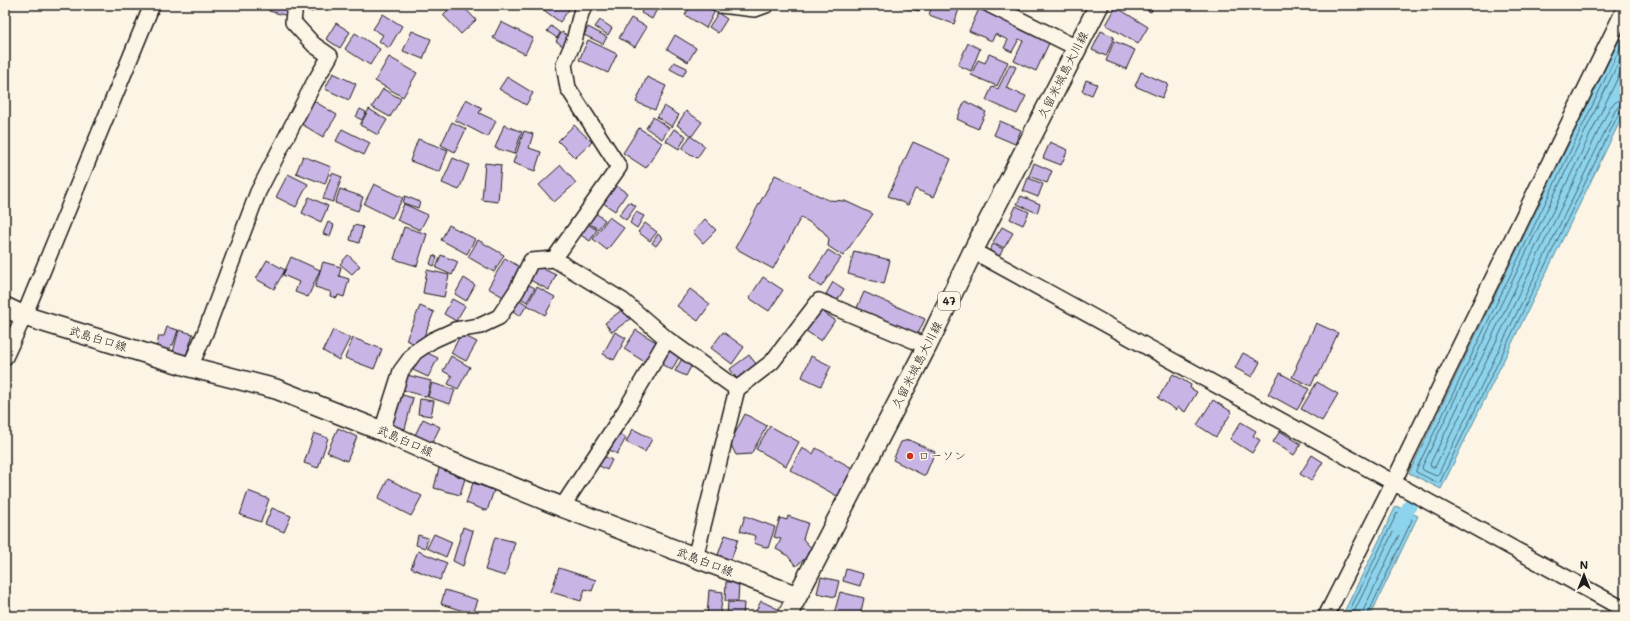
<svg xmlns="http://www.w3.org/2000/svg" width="1630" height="621" viewBox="0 0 1630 621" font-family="Mali,'Klee One',sans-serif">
  <rect width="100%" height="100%" fill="#fcf5e5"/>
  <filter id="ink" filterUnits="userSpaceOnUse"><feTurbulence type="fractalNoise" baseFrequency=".025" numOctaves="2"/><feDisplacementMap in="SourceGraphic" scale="8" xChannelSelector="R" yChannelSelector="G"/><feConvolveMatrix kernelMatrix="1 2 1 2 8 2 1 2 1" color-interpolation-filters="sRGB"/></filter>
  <g filter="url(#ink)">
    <path fill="#8cd4ed" stroke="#5f8a99" d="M1625 28V111L1441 489 1409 473Z
      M1396 506 1418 516 1370 616H1342Z"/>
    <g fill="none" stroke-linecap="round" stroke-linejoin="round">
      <path stroke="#496670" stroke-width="1" d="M1625 38 1416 470V472L1438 483 1440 482 1619 113 1625 110
        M1625 49 1422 467 1423 470 1436 476 1438 475 1615 111 1619 106 1625 105
        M1625 63 1430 464 1431 467H1435L1610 107 1617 101 1625 99
        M1347 616 1397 513 1399 512 1411 518 1412 520 1367 616
        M1352 616 1399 520 1402 519 1405 520V522L1363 611 1362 616"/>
      <path stroke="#8cd4ed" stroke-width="14" d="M1399 528 1410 505"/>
    </g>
    <path fill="#c9b5e5" stroke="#1c1c1c" d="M270 5H291L288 16 269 11Z
      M300 5H315L313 12 299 8Z
      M453 5H462L476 20 461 34 443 15Z
      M537 5H565L570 8 560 22Z
      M645 5H659L652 19 641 13Z
      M691 5H704L715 11 706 28 685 15Z
      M892 5H921L919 11Z
      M932 5 960 6 954 24 929 15Z
      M1136 5H1154L1151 12Z
      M1116 7 1148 27 1138 44 1106 25Z
      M979 9 1050 41 1036 71 1014 61 1023 41 1019 39 1012 52 1004 48 1008 40 995 34 992 41 969 31Z
      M718 13 727 19 718 33 709 27Z
      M383 14 402 26 389 48 379 41 383 35 373 29Z
      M631 18 647 27 635 47 619 38Z
      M600 20 612 28 608 35 595 27Z
      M501 22 533 38 525 54 493 38Z
      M336 23 350 32 340 48 326 39Z
      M551 26 560 33 557 38 547 31Z
      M588 27 607 37 603 44 584 35Z
      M412 31 431 39 423 59 403 51Z
      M1101 31 1114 37 1106 56 1092 50Z
      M562 32 571 38 564 47 556 41Z
      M355 33 380 49 370 65 345 49Z
      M675 35 696 48 688 62 667 49Z
      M588 40 617 54 608 73 579 60Z
      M1114 41 1135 50 1126 69 1106 61Z
      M968 43 980 49 971 71 958 65Z
      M989 54 1008 62 997 86 971 75 978 60 985 63Z
      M389 57 417 73 403 97 375 81Z
      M674 62 687 68 683 76 670 69Z
      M1010 64 1016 67 1006 88 1026 96 1017 114 986 100 992 87 998 89Z
      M1141 72 1168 84 1162 98 1135 86Z
      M333 73 356 84 349 100 325 89Z
      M507 77 533 93 526 105 499 89Z
      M647 77 666 86 655 110 636 102Z
      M1086 80 1097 84 1092 95 1082 91Z
      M383 89 401 99 390 117 372 107Z
      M466 99 482 108 479 113 496 121 488 137 455 120Z
      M314 101 337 115 323 137 300 123Z
      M965 101 986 112 978 129 957 119Z
      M664 106 679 115 672 127 657 117Z
      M360 109 366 112 362 120 356 117Z
      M369 109 387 120 378 135 360 125Z
      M686 111 702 122 692 136 677 125Z
      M653 117 669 128 662 139 646 128Z
      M1000 121 1021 130 1015 144 994 135Z
      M452 122 466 129 455 152 441 145Z
      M504 125 522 132 514 154 495 148Z
      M574 125 592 142 575 158 558 141Z
      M639 128 662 143 646 168 623 153Z
      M342 129 370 143 364 155 336 141Z
      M674 129 686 136 679 149 666 141Z
      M524 131 533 134 529 148 541 152 535 171 513 163Z
      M690 136 705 146 697 158 682 149Z
      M418 139 448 150 440 172 410 161Z
      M913 142 951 159 934 197 915 189 908 205 888 196Z
      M1050 142 1068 150 1061 165 1043 158Z
      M303 156 331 167 325 184 296 173Z
      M453 158 469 165 459 190 442 183Z
      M485 163 501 165 498 202 482 200Z
      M1034 163 1052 171 1047 183 1029 176Z
      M561 165 576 183 554 202 539 185Z
      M332 173 342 177 333 202 323 199Z
      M288 174 308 184 296 207 276 197Z
      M775 175 828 200 845 201 873 214 843 256 828 246 829 239 823 231 801 217 773 269 735 248Z
      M1028 178 1043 184 1038 197 1023 191Z
      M374 184 403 198 392 218 364 204Z
      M615 185 627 193 615 211 603 203Z
      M340 189 363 197 358 211 335 203Z
      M405 196 420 202 418 208 403 203Z
      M1021 196 1040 204 1037 213 1017 204Z
      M309 197 328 206 321 222 302 213Z
      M629 202 636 206 626 220 619 215Z
      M404 204 428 215 420 230 397 220Z
      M1016 206 1029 212 1023 225 1010 219Z
      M594 212 605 220 598 229 587 222Z
      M636 212 644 216 637 228 630 223Z
      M609 217 624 228 607 250 593 239Z
      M705 219 716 230 703 243 693 232Z
      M328 222 334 225 330 236 323 234Z
      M586 223 597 230 590 241 579 234Z
      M645 223 657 232 650 241 638 232Z
      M354 225 363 227 359 243 350 240Z
      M449 225 475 239 467 254 441 240Z
      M404 227 427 234 417 266 394 259Z
      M1002 227 1013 233 1004 248 993 242Z
      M658 234 662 238 656 246 652 243Z
      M478 240 504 255 494 272 468 257Z
      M993 244 1003 249 997 261 987 256Z
      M828 250 841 258 821 287 809 279Z
      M854 251 890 260 884 284 848 274Z
      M348 255 360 266 352 274 340 264Z
      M433 255 437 257 434 266 430 264Z
      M441 255 458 262 452 275 436 268Z
      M291 257 320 270 308 297 295 292 299 282 283 275Z
      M505 258 523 269 505 298 488 288Z
      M267 260 285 270 274 289 256 279Z
      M323 262 341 267 339 276 349 279 344 297 338 295 337 298 330 296 331 292 315 287Z
      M537 266 556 275 549 290 530 280Z
      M427 270 449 275 444 297 423 293Z
      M763 277 783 290 769 311 749 298Z
      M464 278 475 285 466 301 455 294Z
      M833 282 844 289 837 301 826 294Z
      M527 284 535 288 527 302 519 297Z
      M537 287 555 297 545 315 527 305Z
      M690 289 710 304 698 321 677 306Z
      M864 292 925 319 917 336 856 310Z
      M517 298 527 305 520 316 510 309Z
      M452 299 465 306 456 321 444 314Z
      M420 306 434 312 420 346 406 340Z
      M623 309 630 319 612 332 605 323Z
      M820 310 835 320 821 341 806 331Z
      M1316 323 1338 333 1318 376 1316 375 1311 386 1292 377 1297 367 1296 366Z
      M167 327 178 330 173 345H171L169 353 156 349 159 336H164Z
      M179 330 193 334 186 356 173 352Z
      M333 330 350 338 339 360 323 351Z
      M636 330 661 345 648 364 624 349Z
      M615 332 626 338 614 360 603 354Z
      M723 332 744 347 732 364 711 348Z
      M461 334 477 342 466 361 451 353Z
      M353 338 382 349 374 369 345 358Z
      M667 348 680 355 672 370 659 363Z
      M423 351 438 358 428 377 413 370Z
      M1243 353 1260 362 1252 377 1235 368Z
      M749 355 757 365 737 379 730 369Z
      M451 356 470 367 458 389 448 384 452 376 443 371Z
      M811 356 831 366 821 386 802 377Z
      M683 357 693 363 686 376 675 371Z
      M1280 373 1309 389 1297 410 1268 394Z
      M1173 374 1191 385 1190 388 1197 392 1185 412 1178 407 1176 410 1158 398Z
      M407 375 431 381 427 397 403 390Z
      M1317 382 1338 394 1322 421 1301 409Z
      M432 383 455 390 450 404 428 397Z
      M399 394 413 398 405 429 391 425Z
      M420 399 434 401 431 416 418 414Z
      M1213 400 1232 412 1216 437 1197 425Z
      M745 414 767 426 751 454 736 455 730 443Z
      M423 419 440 427 429 449 412 441Z
      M1241 422 1256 431 1253 436 1260 440 1252 453 1230 439Z
      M770 426 799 442 786 466 756 449Z
      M338 428 357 437 347 461 327 452Z
      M633 429 652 439 645 452 626 442Z
      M1280 431 1301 444 1294 455 1273 442Z
      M616 432 626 438 617 454 606 448Z
      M314 433 328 438 318 468 304 463Z
      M909 440 935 452 925 476 893 460 901 442Z
      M802 448 813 454 816 448 854 469 839 497 790 470Z
      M601 455 612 460 607 470 596 464Z
      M1312 455 1323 462 1311 481 1300 474Z
      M439 468 466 475 460 495 434 488Z
      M388 479 422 496 411 516 378 499Z
      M473 483 494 490 487 511 466 503Z
      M248 491 269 499 261 522 240 515Z
      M272 508 291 516 284 532 265 524Z
      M745 516 775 527 768 548 754 543 756 536 740 531Z
      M788 516 808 523 803 539 814 551 796 566 787 555 776 549 781 539 774 537 780 518 787 520Z
      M463 527 473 531 463 566 453 561Z
      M434 534 452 542 446 557 427 548Z
      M418 535 428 538 425 548 416 545Z
      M725 535 738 539 731 560 718 555Z
      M495 537 515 542 505 576 485 570Z
      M418 551 447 563 440 580 411 568Z
      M559 568 596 580 592 591 585 589 581 601 551 592Z
      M846 569 863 574 860 586 843 581Z
      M821 577 839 581 835 597 817 593Z
      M726 582H739L738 601H725Z
      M445 590 478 600 473 614 441 604Z
      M709 590 723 592 720 616H707Z
      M840 592 864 598 860 616H843L834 614Z
      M761 601 780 610 777 616H761L755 613Z
      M728 602 744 603 743 616H727Z"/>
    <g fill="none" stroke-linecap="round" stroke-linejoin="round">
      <g stroke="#1c1c1c" stroke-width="18">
        <path id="minor" d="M720 5 755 9 766 5
          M990 5 1077 48
          M973 251 1625 610
          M554 259 619 167 568 88 564 64 574 41 581 13 585 5
          M5 357 24 316 152 5
          M190 367 205 333 258 192 314 83 330 56 314 45 293 22 295 5
          M382 431 401 371 415 352 433 340 455 330 480 326 499 317 517 290 531 261 554 259 623 301 667 339 737 389
          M562 507 625 411 667 339
          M695 558 737 389 772 362 819 301 927 346
          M1326 616 1394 481 1625 8"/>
      </g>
      <g stroke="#1c1c1c" stroke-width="22">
        <path id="major" d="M5 307 24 316 190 367 276 389 382 431 449 461 562 507 797 596
          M787 616 927 346 973 251 1099 5"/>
      </g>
      <use href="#minor" stroke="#fcf5e5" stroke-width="15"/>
      <use href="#major" stroke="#fcf5e5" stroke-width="19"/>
    </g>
  </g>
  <circle fill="#c8321e" stroke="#fcf5e5" stroke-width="1.5" cx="910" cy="456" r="4"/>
  <g text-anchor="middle" stroke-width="3" stroke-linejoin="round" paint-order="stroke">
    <rect fill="#fcf5e5" stroke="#5f5d58" stroke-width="1" x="938" y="292" width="22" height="18" rx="3"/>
    <g font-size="11" font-weight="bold" fill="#1c1c1c">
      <text x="949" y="305">47</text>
    </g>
    <g font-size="12" fill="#1c1c1c" stroke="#fcf5e5">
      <text transform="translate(1063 75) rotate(-63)" y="4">久留米城島大川線</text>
      <text transform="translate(98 339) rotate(17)" y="4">武島白口線</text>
      <text transform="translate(917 365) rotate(-63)" y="4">久留米城島大川線</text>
      <text transform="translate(405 441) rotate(24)" y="4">武島白口線</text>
      <text transform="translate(705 562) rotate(21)" y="4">武島白口線</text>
    </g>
    <g font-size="12" fill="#1c1c1c" stroke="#fcf5e5" text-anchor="start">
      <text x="918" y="460">ローソン</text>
    </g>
  </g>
  <rect width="1630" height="621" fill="none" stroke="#fcf5e5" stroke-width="20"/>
  <rect x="10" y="10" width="1610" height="601" fill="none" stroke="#1c1c1c" stroke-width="1.5" filter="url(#ink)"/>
  <g transform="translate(1584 575)" stroke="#fcf5e5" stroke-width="3" paint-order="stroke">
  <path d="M0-3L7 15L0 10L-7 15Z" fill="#1c1c1c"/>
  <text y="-6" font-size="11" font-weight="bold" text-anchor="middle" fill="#1c1c1c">N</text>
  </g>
</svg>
